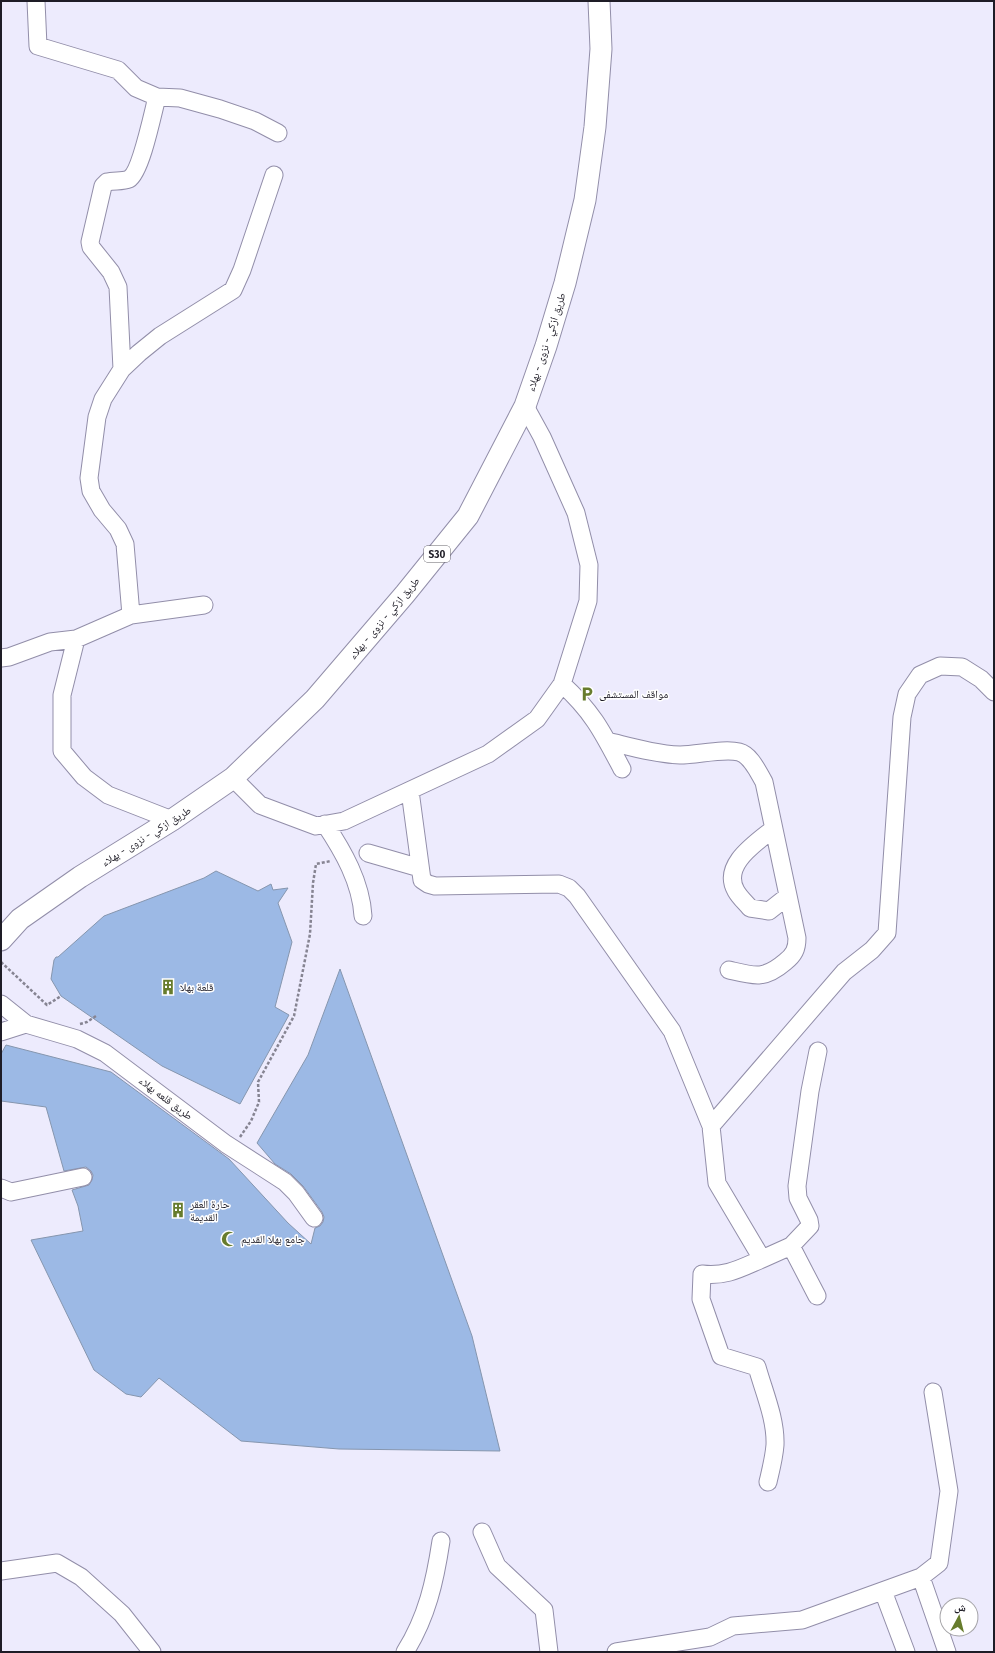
<svg xmlns="http://www.w3.org/2000/svg" width="995" height="1653" viewBox="0 0 995 1653" font-family="'Fira Sans','Noto Naskh Arabic',sans-serif">
  <rect width="100%" height="100%" fill="#edebfd"/>
  <path fill="#9cb9e5" stroke="#8696ae" d="M216 871 258 891 271 884 273 890 288 888 278 903 292 942 275 1007 289 1015 240 1104 162 1066 61 996 51 979 54 960 56 957H58L104 916 204 878Z
    M340 969 472 1336 500 1451 339 1449 241 1441 159 1378 141 1397 126 1394 94 1370 31 1240 83 1231 78 1206 72 1190 89 1185 92 1180 93 1175 91 1171 86 1167 64 1171 46 1107 1 1101V1054L6 1045 111 1072 229 1159 288 1223 311 1244 315 1228 320 1226 323 1222 324 1217 322 1212 303 1186 291 1174 275 1164 257 1143 308 1055Z"/>
  <g fill="none" stroke-linecap="round" stroke-linejoin="round">
    <g stroke="#928ea9" stroke-width="19">
      <path id="minor" d="M36 1 38 46 118 70 136 88 157 97C153 112 141 172 129 179 122 182 114 180 107 182L103 186 90 242 91 247 111 272 118 287 122 369 103 399 97 417 89 478 91 491 102 510 118 529 125 544 131 615 76 639 62 695V751L84 777 108 795 172 820
        M157 97 180 98 220 109 255 121 278 133
        M122 369 139 353 160 336 233 290 242 270 274 175
        M131 615 204 605
        M1 658 9 657 50 642 76 639
        M562 684C593 712 603 733 622 769
        M607 741C632 747 655 754 680 755 697 755 724 748 739 752 751 755 758 772 764 782L797 938C797 949 794 955 785 962 764 980 754 976 729 970
        M233 778 260 805 316 826 344 821 488 754 537 719 562 684 588 601 589 565 576 513 542 437 525 406
        M410 791 422 880 428 884 435 886 559 884 569 888 577 896 672 1031 711 1126 717 1183 762 1259 791 1246 817 1296
        M325 824C343 851 361 882 363 916
        M773 829C756 843 721 865 736 891 740 898 746 903 750 908L769 911 788 896
        M368 853 420 868
        M1 1004 26 1024 77 1039 105 1053 226 1144 285 1182 296 1193 314 1218
        M1 1032 26 1024
        M711 1126 844 972 872 950 887 933 902 717 907 694 920 675 940 666 962 667 981 679 994 692
        M1 1188 11 1192 83 1177
        M791 1246 810 1226 809 1220 798 1198 797 1186 810 1091 818 1051
        M762 1259C741 1268 726 1277 702 1274L701 1299 721 1356 757 1367C764 1392 776 1419 775 1445 774 1458 771 1469 768 1482
        M482 1532 497 1566 544 1610 549 1652
        M1 1571 57 1563 81 1577 122 1614 152 1652
        M921 1577 947 1652
        M883 1591 906 1652
        M405 1652C427 1617 435 1581 441 1541
        M616 1652 710 1637 733 1626 802 1620 921 1577 939 1563 949 1491 933 1392"/>
    </g>
    <g stroke="#928ea9" stroke-width="23">
      <path id="major" d="M1 940 20 919 80 877 172 820 233 778 315 699 405 594 468 516 525 406 546 346 565 283 585 200 595 127 601 49 599 1"/>
    </g>
    <path stroke="#868492" stroke-width="2.5" stroke-dasharray="3 2" stroke-linecap="butt" d="M1 962 47 1005 61 996
      M80 1024 87 1022 96 1016
      M240 1137 251 1121 259 1102 258 1082 294 1016 310 934 313 883 316 864 331 861"/>
    <use href="#minor" stroke="#fff" stroke-width="17"/>
    <use href="#major" stroke="#fff" stroke-width="21"/>
  </g>
  <defs>
    <g id="parking-bare" transform="scale(1.2)"><path d="M-3.5-5.5H1a3.5 3.5 0 0 1 0 7H-1V5.5H-3.5ZM-1-3.4V-.6H.8a1.4 1.4 0 0 0 0-2.8Z" fill="#677c2d" stroke="#fff" stroke-width="2.5" paint-order="stroke"/></g>
    <g id="building-bare" transform="scale(1.2)"><path d="M-4-6H4V6H1V3H-1V6H-4ZM-2.5-4.3h1.7v1.8h-1.7ZM.8-4.3h1.7v1.8H.8ZM-2.5-1h1.7V.8h-1.7ZM.8-1h1.7V.8H.8Z" fill="#677c2d" stroke="#fff" stroke-width="2.5" paint-order="stroke"/></g>
    <g id="mosque-bare" transform="scale(1.2)"><path d="M3.5-4.9A6 6 0 1 0 3.5 4.9A5 5 0 1 1 3.5-4.9Z" fill="#677c2d" stroke="#fff" stroke-width="2.5" paint-order="stroke"/></g>
  </defs>
  <g fill-rule="evenodd">
    <use href="#parking-bare" x="587" y="694"/>
    <use href="#building-bare" x="168" y="987"/>
    <use href="#building-bare" x="178" y="1210"/>
    <use href="#mosque-bare" x="229" y="1239"/>
  </g>
  <g text-anchor="middle" stroke-width="3" stroke-linejoin="round" paint-order="stroke">
    <rect fill="#fff" stroke="#626067" stroke-width="1" x="424" y="546" width="26" height="16" rx="3"/>
    <g font-size="10" font-weight="bold" fill="#1e1c26">
      <text x="437" y="558">S30</text>
    </g>
    <g font-size="11" fill="#1e1c26" stroke="#fff">
      <text transform="translate(546 342) rotate(-72)" y="4">طريق ازكي - نزوى - بهلاء</text>
      <text transform="translate(384 618) rotate(-50)" y="4">طريق ازكي - نزوى - بهلاء</text>
      <text transform="translate(146 836) rotate(-32)" y="4">طريق ازكي - نزوى - بهلاء</text>
      <text transform="translate(166 1098) rotate(37)" y="4">طريق قلعه بهلاء</text>
    </g>
    <g font-size="11" fill="#1e1c26" stroke="#fff" text-anchor="start">
      <text x="599" y="698">مواقف المستشفى</text>
      <text x="180" y="991">قلعة بهلا</text>
      <text x="190" y="1208">حارة العقر<tspan x="190" dy="13">القديمة</tspan></text>
      <text x="241" y="1243">جامع بهلا القديم</text>
    </g>
  </g>
  <rect width="995" height="1653" fill="none" stroke="#1e1c26" stroke-width="4"/>
  <g transform="translate(959 1617) rotate(7)"><circle r="19" fill="#ffffff" stroke="#a5a4a8"/>
  <path d="M0-3L7 15L0 10L-7 15Z" fill="#677c2d"/>
  <text y="-6" font-size="11" font-weight="bold" text-anchor="middle" fill="#1e1c26">ش</text>
  </g>
</svg>
